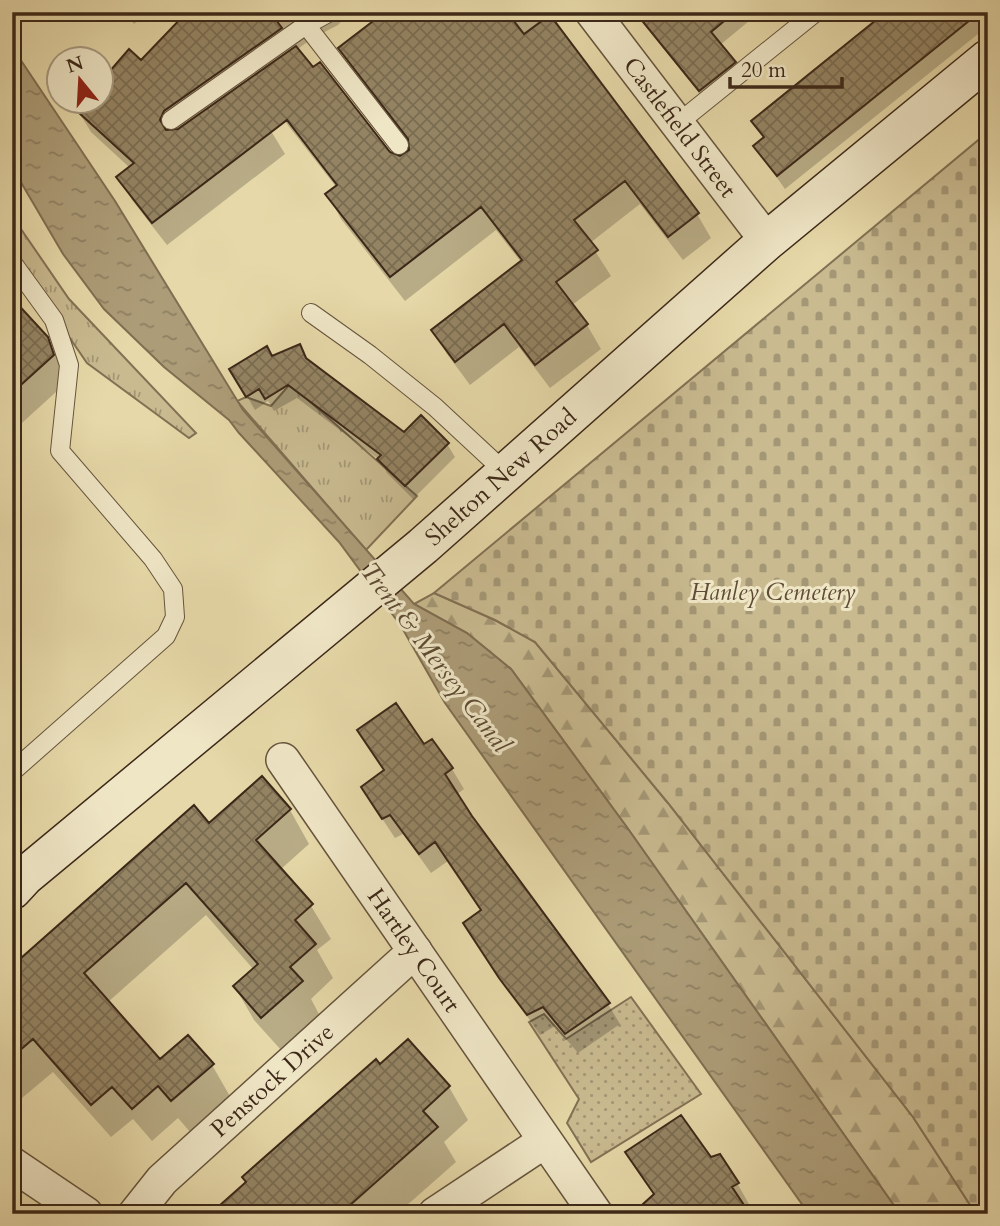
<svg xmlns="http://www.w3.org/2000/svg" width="1000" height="1226" viewBox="0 0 1000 1226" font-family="Cardo,serif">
  <defs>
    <pattern id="grass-tufts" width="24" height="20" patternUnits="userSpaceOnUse" patternTransform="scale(1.75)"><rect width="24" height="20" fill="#c9ba90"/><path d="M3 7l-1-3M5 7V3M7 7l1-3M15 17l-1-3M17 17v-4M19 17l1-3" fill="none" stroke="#a49775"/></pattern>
    <pattern id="forest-firs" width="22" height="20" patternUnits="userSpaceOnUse" patternTransform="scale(1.75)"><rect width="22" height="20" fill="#c9ba90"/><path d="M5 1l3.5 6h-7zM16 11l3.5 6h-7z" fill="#a49775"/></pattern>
    <pattern id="cemetery-stones" width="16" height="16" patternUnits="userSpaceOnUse" patternTransform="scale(1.75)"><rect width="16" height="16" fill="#c9ba90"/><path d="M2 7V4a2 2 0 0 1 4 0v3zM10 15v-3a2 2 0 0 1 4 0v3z" fill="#a49775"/></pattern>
    <pattern id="park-dots" width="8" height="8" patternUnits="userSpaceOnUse" patternTransform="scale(1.75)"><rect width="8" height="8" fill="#c9ba90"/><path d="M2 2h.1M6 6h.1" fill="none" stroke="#a49775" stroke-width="1.8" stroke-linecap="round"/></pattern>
    <pattern id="water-ripples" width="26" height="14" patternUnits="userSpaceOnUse" patternTransform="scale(1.75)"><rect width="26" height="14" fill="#ac9c77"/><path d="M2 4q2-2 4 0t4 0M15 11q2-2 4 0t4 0" fill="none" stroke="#8d7f61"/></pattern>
    <pattern id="building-cross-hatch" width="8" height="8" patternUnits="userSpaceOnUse" patternTransform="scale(1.75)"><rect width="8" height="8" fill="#948463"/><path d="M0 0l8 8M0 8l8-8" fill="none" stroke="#7a6c51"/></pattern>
  </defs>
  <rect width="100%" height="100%" fill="#e6d8a8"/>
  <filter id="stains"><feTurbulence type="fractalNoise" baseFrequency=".00286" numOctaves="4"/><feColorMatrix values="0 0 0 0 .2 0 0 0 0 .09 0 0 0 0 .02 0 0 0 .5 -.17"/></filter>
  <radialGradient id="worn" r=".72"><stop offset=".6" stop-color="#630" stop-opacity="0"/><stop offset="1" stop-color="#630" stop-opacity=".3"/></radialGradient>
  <path fill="url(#grass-tufts)" stroke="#827154" stroke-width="2" d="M12 216 69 299 196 433 189 438 87 363 12 254Z
    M290 384 417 496 366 550 237 401 246 397 271 406Z"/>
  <path fill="url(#forest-firs)" stroke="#827154" stroke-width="2" d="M434 593 495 620 535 642 668 803 913 1117 976 1214H900L626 826 511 669 467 633 414 604Z"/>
  <path fill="url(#cemetery-stones)" stroke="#827154" stroke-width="2" d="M988 132V1214H976L913 1117 668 803 535 642 495 620 434 593Z"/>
  <path fill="url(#park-dots)" stroke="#827154" stroke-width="2" d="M631 997 701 1094 591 1162 567 1123 579 1099 529 1022 544 1014 566 1039Z"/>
  <path fill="url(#water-ripples)" stroke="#7f6e51" stroke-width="2" d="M12 47 115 201 243 410 414 604 467 633 511 669 626 826 900 1214H809L445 703 401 626 339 542 239 433 229 420 164 367 104 309 63 254 12 167Z"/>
  <path fill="#0003" d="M124 12H150L134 24Z
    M189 12H350L338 25 313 38 257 78 271 131 285 154 167 245 132 200 119 177 130 168 91 132 77 109 84 102H102V83L129 52 141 63Z
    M388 12H546L697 214 711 238 683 260 640 204 590 243 611 276 572 305 587 325 601 349 550 388 519 347 470 385 447 354 433 330 521 262 496 230 405 301 341 219 328 195 337 188 287 124 273 100 400 158 408 155 411 146 354 73 341 49Z
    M652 12H760L720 45 742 77 708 104 651 33 643 19Z
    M889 12H988V26L785 189 755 147 765 139 754 121Z
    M12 301 46 338 62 365 67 382 12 432Z
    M272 358 308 361 405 434 447 444 455 457 413 499 387 473 381 461 297 398 274 411 268 401 255 410 232 370Z
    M359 731 424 747 452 769 464 789 456 795 471 817 608 1004 620 1024 578 1053 555 1026 540 1035 477 944 482 911 448 861 431 873 403 834 395 838 375 808 385 771Z
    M262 779 290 810 309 844 280 870 311 906 331 939 317 950 333 978 311 999 320 1016 281 1050 254 1020 235 987 254 970 206 915 108 1002 160 1061 212 1065 231 1098 191 1133 178 1118 152 1141 133 1119 111 1137 53 1072 22 1098 12 1086V995Z
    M408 1041 449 1087 468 1120 444 1142 456 1162 397 1214H229Z
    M627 1152 710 1160 737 1183 749 1204 743 1207 655 1196Z"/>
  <path fill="url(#building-cross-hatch)" stroke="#3c2818" stroke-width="2" d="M187 12H270L282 28 164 111 160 120 166 130 178 129 296 46 313 67 320 62 390 152 400 156 409 150 408 139 338 48 385 12H507L524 34 550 15 699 213 668 237 625 181 574 220 598 250 556 282 588 324 535 365 504 324 455 362 431 330 522 260 481 207 390 277 325 194 337 185 287 120 152 223 116 177 134 163 67 102H102V80L129 49 141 60Z
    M635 12H735L711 32 736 62 699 91Z
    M886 12H980L777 176 753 146 764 137 751 121Z
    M12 298 48 337 54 355 12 393Z
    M300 344 306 358 404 432 421 415 449 443 405 486 377 459 381 455 288 385 265 399 259 389 246 397 229 369 267 346 272 356Z
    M396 703 424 744 432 739 453 768 445 774 472 816 610 1003 565 1034 543 1007 527 1015 499 978 463 923 481 910 435 842 419 854 390 815 382 819 361 787 384 770 357 730Z
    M262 776 291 809 256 840 313 904 295 920 316 944 290 967 303 981 261 1018 233 986 258 964 186 883 84 973 160 1059 188 1035 214 1064 171 1101 158 1086 132 1109 112 1087 91 1105 33 1039 12 1057V966L194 805 209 823Z
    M408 1039 450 1086 423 1111 438 1127 340 1214H210L246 1182 242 1177 376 1059 380 1064Z
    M681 1115 711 1157 720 1154 739 1183 732 1187 750 1214H632L654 1194 625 1152Z"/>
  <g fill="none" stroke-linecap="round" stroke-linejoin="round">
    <g stroke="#66543c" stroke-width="20">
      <path id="lane" d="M306 25 399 145
        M171 120 306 25 330 12
        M677 124 816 12
        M12 262 54 320 69 365 60 451 153 559 173 589 175 617 166 636 12 772
        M311 313 370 355 435 407 506 473"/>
    </g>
    <g stroke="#66543c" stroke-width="36">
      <g id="street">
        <path id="s1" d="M592 12 767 241"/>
        <path id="s2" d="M283 760 596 1214"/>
        <path d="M12 1164 86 1214"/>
        <path id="s3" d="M135 1214 162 1180 415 951"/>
        <path d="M435 1214 545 1141"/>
      </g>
    </g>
    <g stroke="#3c2818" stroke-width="41">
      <g id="secondary">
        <path id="s4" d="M12 890 24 877 423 546 767 241 988 59"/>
      </g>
    </g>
    <use href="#lane" stroke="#efe6c6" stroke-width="18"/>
    <use href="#street" stroke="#efe6c6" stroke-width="33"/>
    <use href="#secondary" stroke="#efe6c6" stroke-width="38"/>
  </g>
  <g text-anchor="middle" stroke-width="6" stroke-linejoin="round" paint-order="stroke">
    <g font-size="24" fill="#3c2818" stroke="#efe6c6">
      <text dy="8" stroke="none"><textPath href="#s1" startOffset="145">Castlefield Street</textPath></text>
      <text dy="8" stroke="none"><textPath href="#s4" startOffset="640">Shelton New Road</textPath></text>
      <text dy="8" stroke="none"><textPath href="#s2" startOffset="231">Hartley Court</textPath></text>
      <text dy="8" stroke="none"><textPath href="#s3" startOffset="192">Penstock Drive</textPath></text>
    </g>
    <g font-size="24" font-style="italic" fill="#5f4c36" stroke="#efe6c6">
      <text x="773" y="600">Hanley Cemetery</text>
    </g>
    <g font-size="26" font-style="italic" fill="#5e4b34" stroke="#efe6c6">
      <text transform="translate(436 657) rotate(53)" y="9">Trent &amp; Mersey Canal</text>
    </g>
  </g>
  <rect width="1000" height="1226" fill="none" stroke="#e6d8a8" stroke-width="42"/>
  <rect x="14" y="14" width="972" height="1198" fill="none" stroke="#3c2818" stroke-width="3.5"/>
  <rect x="21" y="21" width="958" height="1184" fill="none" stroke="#3c2818" stroke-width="2"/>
  <g transform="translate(80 80) rotate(342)"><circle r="33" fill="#efe6c6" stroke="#a79a80" stroke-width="2"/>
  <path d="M0-5L12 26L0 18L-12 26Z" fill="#8f2418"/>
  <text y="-10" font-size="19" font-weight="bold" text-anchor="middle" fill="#3c2818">N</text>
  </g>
  <path d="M730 77v10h112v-10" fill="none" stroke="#3c2818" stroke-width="3.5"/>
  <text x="741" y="77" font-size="21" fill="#3c2818" stroke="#efe6c6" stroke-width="5" paint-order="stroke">20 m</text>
  <rect width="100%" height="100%" filter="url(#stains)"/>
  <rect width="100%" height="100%" fill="url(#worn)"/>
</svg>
